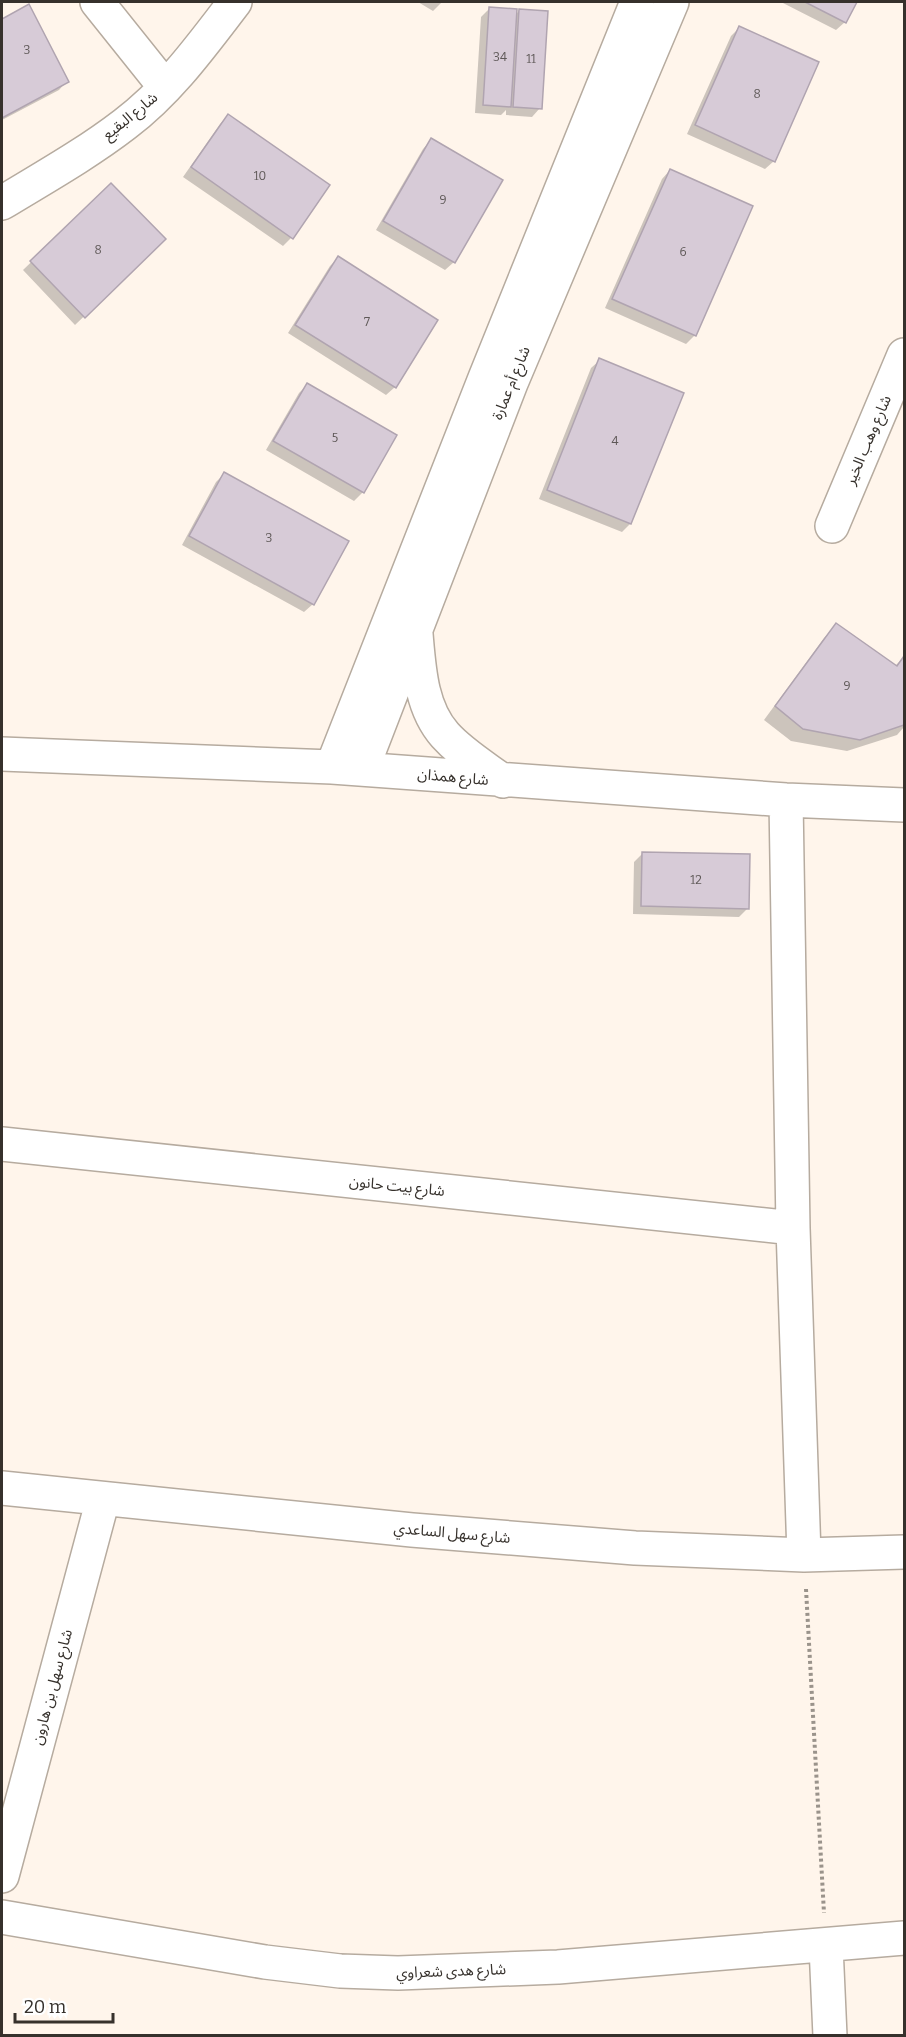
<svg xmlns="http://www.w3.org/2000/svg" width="906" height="2037" viewBox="0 0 906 2037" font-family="Bitter,'Noto Sans Arabic',serif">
  <rect width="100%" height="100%" fill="#fff5eb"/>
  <path fill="#0003" d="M418 2H442L433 11Z
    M781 2H855L845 22 836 30Z
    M28 6 67 81 59 90 2 120V21Z
    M489 9 515 15 520 10 540 108 532 117 506 115V110L501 115 475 113 481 17Z
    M739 28 774 161 765 169 687 134 731 36Z
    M228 116 328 185 291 238 283 246 183 177 220 124Z
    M431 140 454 262 445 270 376 230 423 149Z
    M670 170 695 335 686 344 605 308 662 179Z
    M111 185 164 239 75 325 23 270Z
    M338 258 395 387 386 395 288 333 330 266Z
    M600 360 682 393 630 524 622 532 539 499 591 368Z
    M307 385 395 435 363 492 354 501 266 450 299 393Z
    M224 474 313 604 304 612 182 545 216 482Z
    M836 625 895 666 904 657V727L897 735 847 751 791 741 764 720 824 638Z
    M643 853 747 909 739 917 633 914 634 862Z"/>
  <path fill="#d7cbd7" stroke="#b0a4b0" stroke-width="1.5" d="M805 2H857L846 23Z
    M29 4 69 82 2 118V19Z
    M489 7 517 9 511 107 483 105Z
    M519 9 548 11 542 109 513 107Z
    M739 26 819 62 775 162 695 125Z
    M228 114 330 185 293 239 191 167Z
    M431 138 503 180 455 263 383 221Z
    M670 169 753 206 696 336 612 299Z
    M111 183 166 239 85 318 30 261Z
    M338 256 438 320 396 388 295 325Z
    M599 358 684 393 631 524 547 490Z
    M307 383 397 435 364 493 273 441Z
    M224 472 349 541 314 605 189 536Z
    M836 623 897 666 904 656V725L860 740 803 729 775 706Z
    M642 852 750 854 749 909 641 906Z"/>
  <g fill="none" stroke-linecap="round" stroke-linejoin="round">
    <g stroke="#b6ab9f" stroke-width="36">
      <path id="minor" d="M97 2 165 87
        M2 203C43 178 86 154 125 124 169 91 202 45 235 2
        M832 526 904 355
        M416 634C419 669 421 708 445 735 461 753 484 767 503 781
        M2 754 332 767 786 800 904 805
        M332 767 485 378 637 2
        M362 769 511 383 672 2
        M786 800 793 1228 804 1555
        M2 1144 793 1228
        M2 1488 412 1530 635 1548 804 1555 904 1552
        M2 1876 103 1499
        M2 1917 265 1962 340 1971 398 1973 558 1967 904 1938
        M826 1946 830 2036"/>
    </g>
    <path stroke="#9a938b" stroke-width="4" stroke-dasharray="3 3" stroke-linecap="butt" d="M806 1589 824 1913"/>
    <use href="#minor" stroke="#fff" stroke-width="33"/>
  </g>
  <g text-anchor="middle" stroke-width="5" stroke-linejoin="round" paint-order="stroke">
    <g font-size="12" fill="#5e5857">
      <text x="27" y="54">3</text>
      <text x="500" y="61">34</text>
      <text x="531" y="63">11</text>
      <text x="757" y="98">8</text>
      <text x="260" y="180">10</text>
      <text x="443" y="204">9</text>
      <text x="98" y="254">8</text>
      <text x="683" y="256">6</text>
      <text x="367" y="326">7</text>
      <text x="335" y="442">5</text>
      <text x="615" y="445">4</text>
      <text x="269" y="542">3</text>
      <text x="847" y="690">9</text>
      <text x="696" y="884">12</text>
    </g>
    <g font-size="15" fill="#36312c" stroke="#fff">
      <text transform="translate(130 116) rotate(-39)" y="5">شارع البقيع</text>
      <text transform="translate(511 383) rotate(-68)" y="5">شارع أم عمارة</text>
      <text transform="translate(868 440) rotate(-67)" y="5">شارع وهب الخير</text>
      <text transform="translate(453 777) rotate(5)" y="5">شارع همذان</text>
      <text transform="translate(397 1186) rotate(6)" y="5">شارع بيت حانون</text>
      <text transform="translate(452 1533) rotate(5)" y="5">شارع سهل الساعدي</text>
      <text transform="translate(52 1687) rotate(-75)" y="5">شارع سهل بن هارون</text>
      <text transform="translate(451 1971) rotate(-2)" y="5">شارع هدى شعراوي</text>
    </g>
  </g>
  <rect width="906" height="2037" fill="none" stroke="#36312c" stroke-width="6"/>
  <path d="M15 2013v9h98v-9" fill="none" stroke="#36312c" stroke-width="3"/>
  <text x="24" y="2013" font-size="18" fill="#36312c" stroke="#ffffff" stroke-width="4.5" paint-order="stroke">20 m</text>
</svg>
